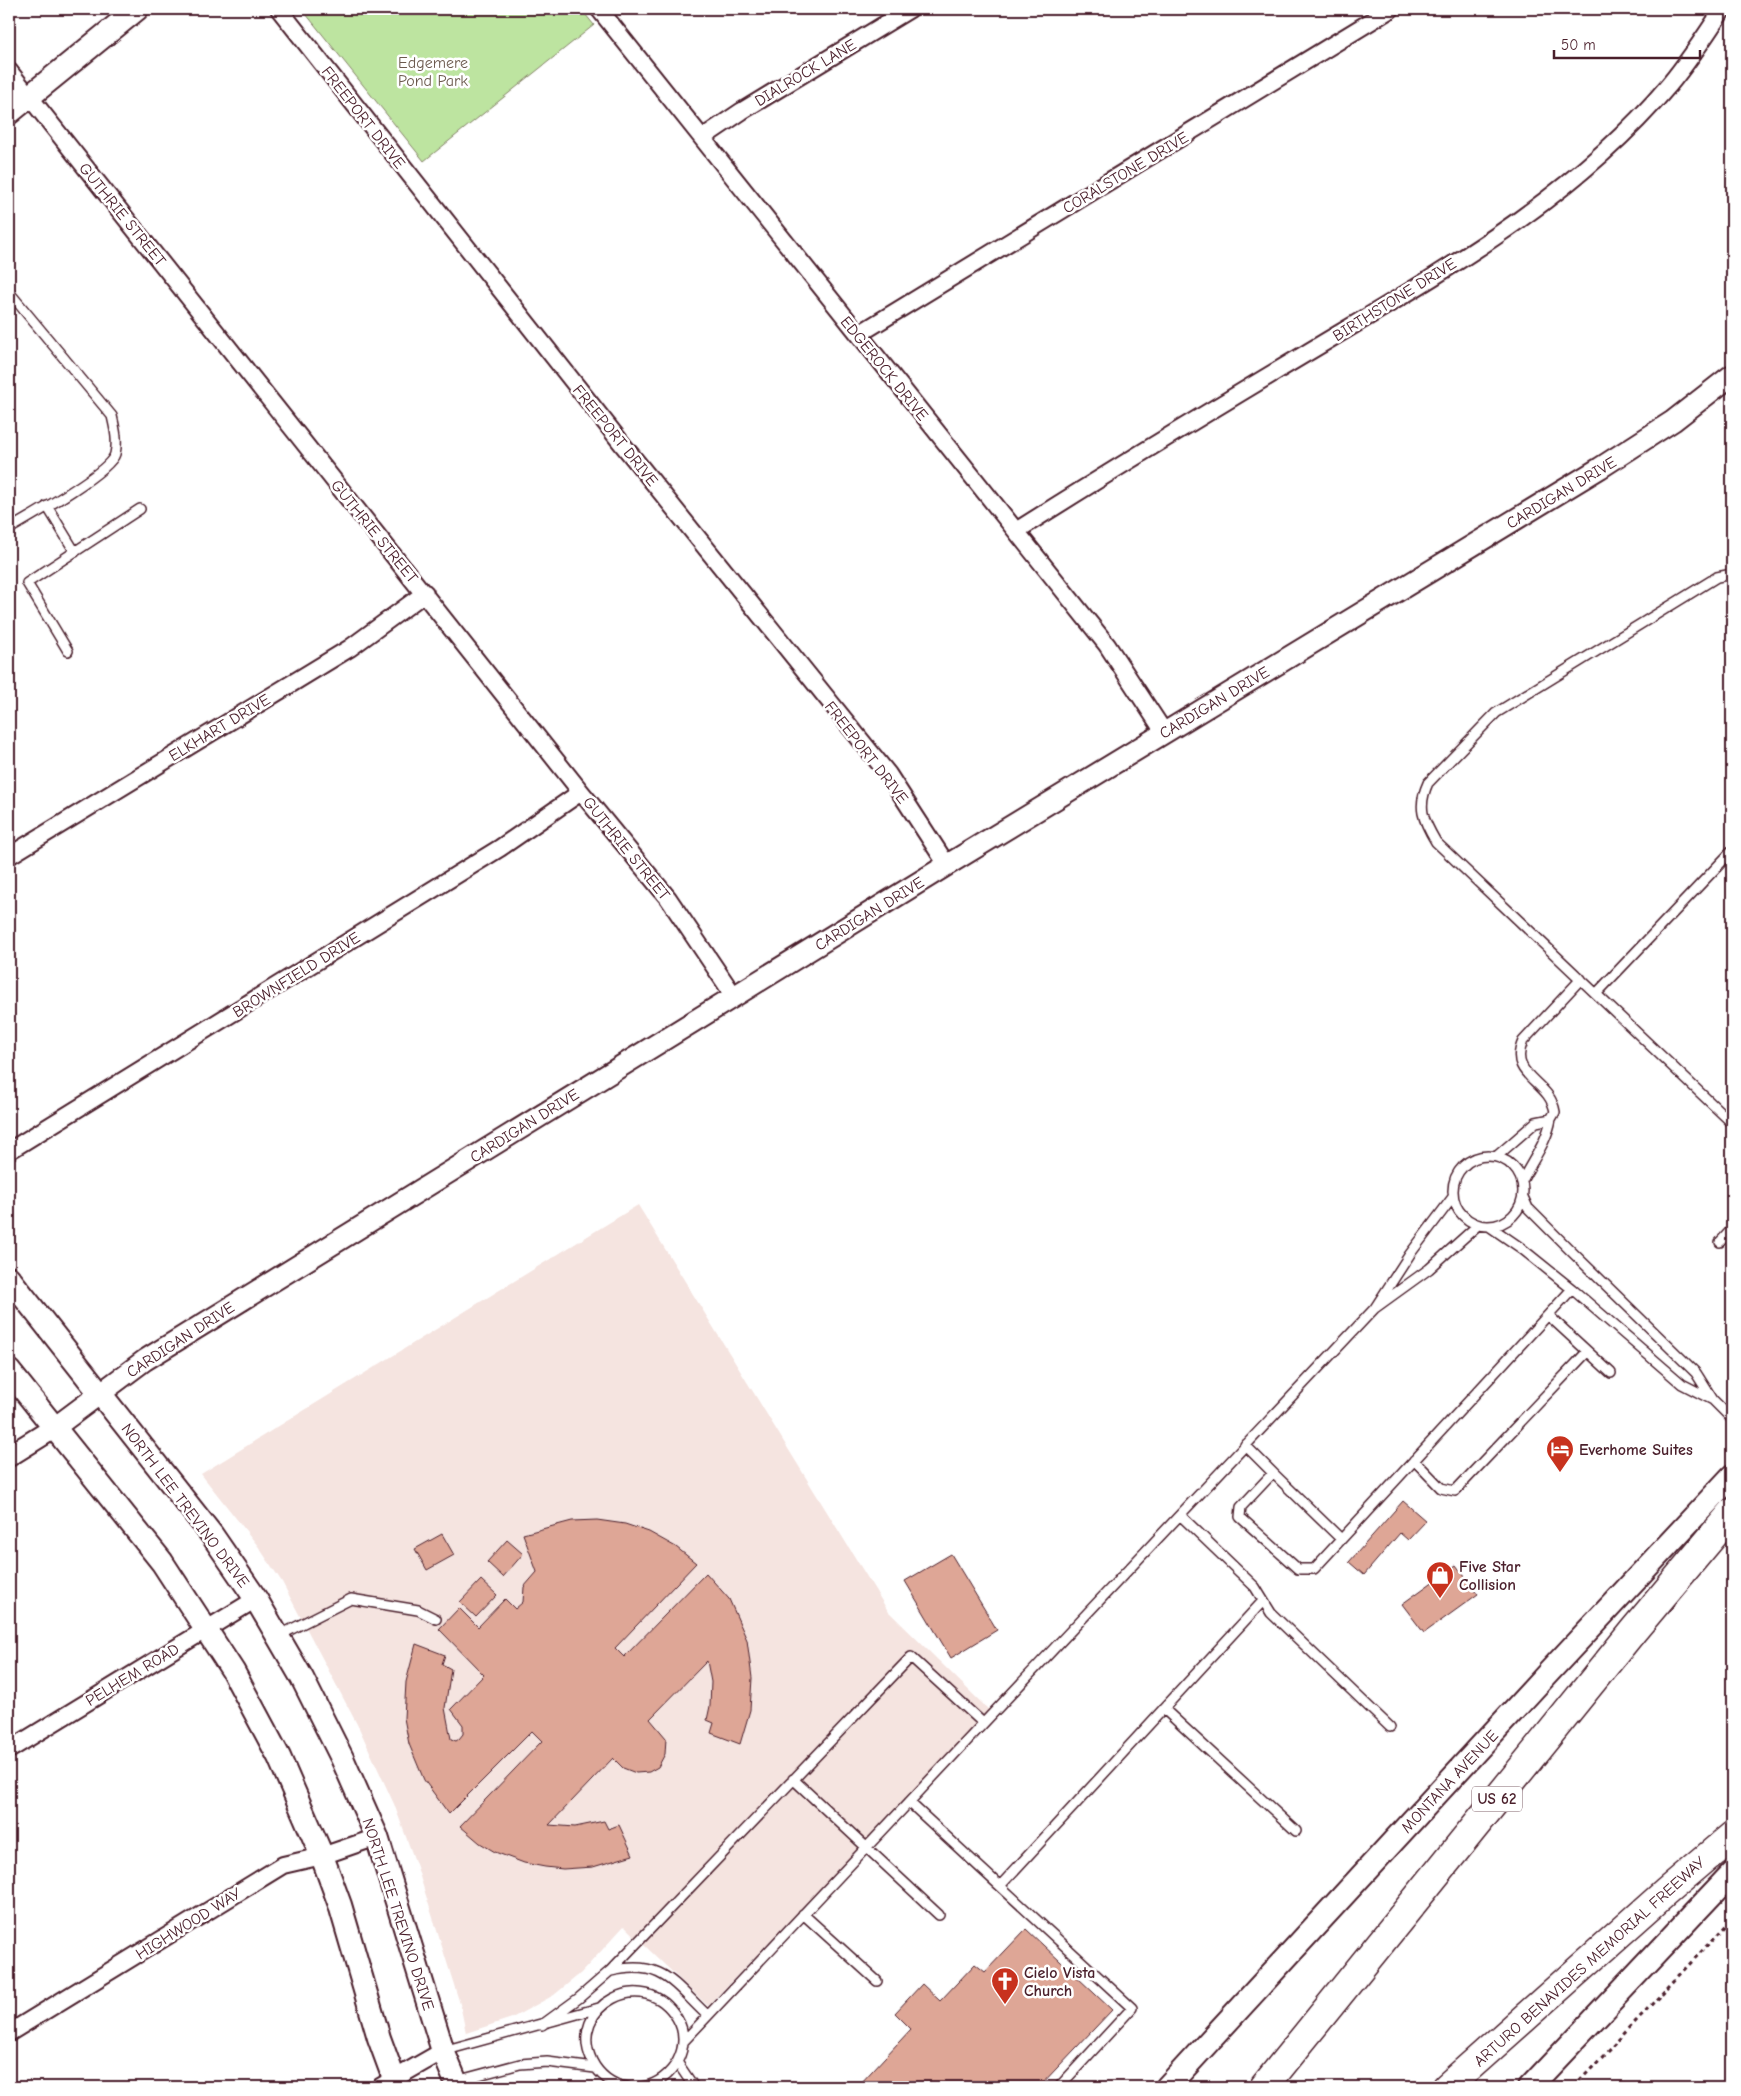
<svg xmlns="http://www.w3.org/2000/svg" width="1741" height="2096" viewBox="0 0 1741 2096" font-family="'Comic Neue',sans-serif">
  <rect width="100%" height="100%" fill="#fff"/>
  <filter id="ink" filterUnits="userSpaceOnUse"><feTurbulence type="fractalNoise" baseFrequency=".02" numOctaves="2"/><feDisplacementMap in="SourceGraphic" scale="10" xChannelSelector="R" yChannelSelector="G"/><feConvolveMatrix kernelMatrix="1 2 1 2 8 2 1 2 1" color-interpolation-filters="sRGB"/></filter>
  <g filter="url(#ink)">
    <path fill="#f5e4e0" d="M638 1205 888 1611 989 1710 708 2006 624 1926 581 1973 554 1995 512 2018 466 2033 460 2004 417 1867 394 1804 359 1728 282 1582 258 1546 201 1474Z"/>
    <path fill="#bde4a0" stroke="#848266" d="M302 9H581L594 25 424 161Z"/>
    <path fill="#dea696" stroke="#4a1f2b" d="M1403 1501 1426 1521 1408 1540 1400 1533 1364 1575 1349 1562Z
      M597 1520 625 1524 649 1532 676 1547 696 1563 615 1648 624 1657 706 1573 729 1599 747 1640 752 1678 750 1710 740 1744 711 1733 714 1723 707 1720 710 1706 711 1682 707 1661 650 1719 666 1738 665 1754 658 1767 649 1772 636 1773 623 1768 613 1758 549 1825 575 1827 604 1821 608 1829 619 1825 633 1855 593 1867 563 1869 545 1867 524 1863 495 1852 480 1843 460 1826 542 1741 532 1731 449 1814 424 1780 409 1744 404 1718 406 1682 416 1644 445 1655 442 1664 451 1669 445 1708 451 1739 456 1741 459 1739 463 1734V1725L451 1709 484 1675 439 1629 459 1608 478 1627 505 1599 515 1609 523 1602 524 1587 537 1572 523 1534 572 1521Z
      M442 1534 454 1555 427 1570 415 1549Z
      M507 1540 523 1554 503 1577 487 1562Z
      M951 1554 997 1630 951 1658 905 1581Z
      M1456 1565 1478 1594 1424 1633 1402 1604Z
      M481 1580 497 1595 476 1617 460 1602Z
      M1026 1929 1112 2010 1039 2087H863L860 2084 911 2029 895 2013 922 1984 940 2001 975 1964 985 1972Z"/>
    <g fill="none" stroke-linecap="round" stroke-linejoin="round">
      <g stroke="#4a1f2b" stroke-width="12">
        <path id="service" d="M9 292 112 416C115 429 118 441 115 454 110 472 28 518 9 529
          M47 506 75 552
          M1732 574 1717 577 1496 713 1428 783C1417 807 1423 820 1436 842L1732 1123
          M68 651 27 583 140 509
          M1596 994 1732 851
          M1551 1119 1555 1112C1550 1080 1507 1077 1523 1041L1581 979
          M1453 1191a35 35 0 1 1 70 0a35 35 0 1 1-70 0Z
          M1497 1156 1536 1122 1551 1119C1547 1142 1533 1159 1522 1181
          M1453 1197 1410 1254 1375 1308 1429 1269 1478 1225
          M1489 1226 1521 1248 1572 1289 1682 1384 1713 1400 1696 1373 1572 1252 1528 1208 1523 1197
          M1720 1242 1732 1229
          M1548 1315 1611 1373
          M1713 1400 1732 1419
          M1245 1445 1273 1473 1241 1507 1240 1517 1298 1569H1314L1572 1289
          M1414 1460 1441 1488 1455 1491 1587 1352
          M1273 1473 1341 1539
          M1180 1515 1255 1587 1271 1613 1390 1727
          M278 1636 351 1599 418 1610 436 1619
          M1164 1709 1296 1831
          M793 1779 939 1915
          M909 1802 1132 2008 1059 2087
          M1000 1886 1263 1601
          M803 1914 877 1981
          M611 1971C662 1959 673 1983 707 2015
          M542 2025 579 1998 610 1971 911 1657 983 1723
          M683 2042 1375 1308
          M443 2051 599 2008
          M677 2062 694 2087
          M456 2081 520 2064 547 2062 595 2068
          M627 2087C612 2085 599 2075 592 2061 566 2006 645 1964 677 2018 694 2046 673 2082 642 2087"/>
      </g>
      <g stroke="#4a1f2b" stroke-width="20">
        <path id="minor" d="M279 9 623 445 888 774 947 865
          M599 9 1107 645 1164 732
          M9 71 581 792 668 898 734 996
          M702 138 742 111 910 9
          M859 334 1391 9
          M1016 531C1111 471 1208 412 1305 354 1433 277 1571 202 1669 85 1689 61 1706 35 1723 9
          M9 856 350 648 425 593
          M9 1151 500 848 581 792
          M9 1750 256 1599
          M9 2033 283 1865 322 1856 377 1837
          M380 2087 443 2051"/>
      </g>
      <g stroke="#4a1f2b" stroke-width="24">
        <path id="tertiary" d="M9 1456 54 1428 145 1360 947 865 1600 468 1673 421 1732 375"/>
      </g>
      <g stroke="#4a1f2b" stroke-width="26">
        <path id="secondary" d="M9 113 137 9
          M9 1278 212 1535 256 1599 302 1678 342 1758 377 1837 443 2051 458 2087
          M9 1371 162 1562 233 1671 279 1757 322 1856 340 1905 379 2038 397 2087
          M1167 2087 1549 1672 1732 1476
          M1530 2087 1732 1873"/>
      </g>
      <g stroke="#4a1f2b" stroke-width="31">
        <path id="motorway" d="M1264 2087 1633 1631 1732 1513
          M1447 2087 1666 1892 1732 1836"/>
      </g>
      <path stroke="#4a1f2b" stroke-width="3" stroke-dasharray="4 4" stroke-linecap="butt" d="M1574 2087 1732 1919"/>
      <use href="#service" stroke="#fff" stroke-width="9"/>
      <use href="#minor" stroke="#fff" stroke-width="16"/>
      <use href="#tertiary" stroke="#fff" stroke-width="20"/>
      <use href="#secondary" stroke="#fff" stroke-width="22"/>
      <use href="#motorway" stroke="#fff" stroke-width="28"/>
    </g>
  </g>
  <defs>
    <g id="hotel-pin" transform="scale(1.4375)"><path d="M0 17L-7.5 6A9.5 9.5 0 1 1 7.5 6Z" fill="#c8321e" stroke="#fff"/><path d="M-6-4.5h1.5V1H6V5H4.5V3h-9V5H-6ZM-4 0a1.8 1.8 0 1 1 3.6 0ZM.5 0V-2.5h3Q6-2.5 6 0Z" fill="#fff"/></g>
    <g id="shop-pin" transform="scale(1.4375)"><path d="M0 17L-7.5 6A9.5 9.5 0 1 1 7.5 6Z" fill="#c8321e" stroke="#fff"/><path d="M-5-2.5h2.3a2.7 3.5 0 0 1 5.4 0H5L5.5 6h-11ZM-1.5-2.5h3a1.5 2.3 0 0 0-3 0Z" fill="#fff"/></g>
    <g id="church-pin" transform="scale(1.4375)"><path d="M0 17L-7.5 6A9.5 9.5 0 1 1 7.5 6Z" fill="#c8321e" stroke="#fff"/><path d="M-1.2-6h2.4v3.5h3.3v2.4h-3.3V6h-2.4V-.1h-3.3v-2.4h3.3Z" fill="#fff"/></g>
  </defs>
  <g fill-rule="evenodd">
    <use href="#hotel-pin" x="1560" y="1449"/>
    <use href="#shop-pin" x="1440" y="1575"/>
    <use href="#church-pin" x="1005" y="1981"/>
  </g>
  <g text-anchor="middle" stroke-width="5" stroke-linejoin="round" paint-order="stroke">
    <rect fill="#fff" stroke="#80626b" stroke-width="1" x="1472" y="1786.5" width="50" height="25" rx="4"/>
    <g font-size="15" font-weight="bold" fill="#4a1f2b">
      <text x="1497" y="1804">US 62</text>
    </g>
    <g font-size="16" fill="#6c5a4e" stroke="#fff">
      <text x="433" y="68">Edgemere<tspan x="433" dy="18">Pond Park</tspan></text>
    </g>
    <g font-size="16" fill="#4a1f2b" stroke="#fff">
      <text transform="translate(805 72) rotate(-31)" y="6">DIALROCK LANE</text>
      <text transform="translate(364 117) rotate(52)" y="6">FREEPORT DRIVE</text>
      <text transform="translate(1125 172) rotate(-31)" y="6">CORALSTONE DRIVE</text>
      <text transform="translate(123 214) rotate(51)" y="6">GUTHRIE STREET</text>
      <text transform="translate(1394 299) rotate(-32)" y="6">BIRTHSTONE DRIVE</text>
      <text transform="translate(885 368) rotate(51)" y="6">EDGEROCK DRIVE</text>
      <text transform="translate(616 435) rotate(51)" y="6">FREEPORT DRIVE</text>
      <text transform="translate(1561 492) rotate(-31)" y="6">CARDIGAN DRIVE</text>
      <text transform="translate(375 531) rotate(51)" y="6">GUTHRIE STREET</text>
      <text transform="translate(1214 702) rotate(-31)" y="6">CARDIGAN DRIVE</text>
      <text transform="translate(219 727) rotate(-31)" y="6">ELKHART DRIVE</text>
      <text transform="translate(867 752) rotate(52)" y="6">FREEPORT DRIVE</text>
      <text transform="translate(627 848) rotate(51)" y="6">GUTHRIE STREET</text>
      <text transform="translate(869 913) rotate(-32)" y="6">CARDIGAN DRIVE</text>
      <text transform="translate(296 974) rotate(-32)" y="6">BROWNFIELD DRIVE</text>
      <text transform="translate(524 1125) rotate(-32)" y="6">CARDIGAN DRIVE</text>
      <text transform="translate(180 1339) rotate(-33)" y="6">CARDIGAN DRIVE</text>
      <text transform="translate(186 1505) rotate(53)" y="6">NORTH LEE TREVINO DRIVE</text>
      <text transform="translate(132 1674) rotate(-31)" y="6">PELHEM ROAD</text>
      <text transform="translate(1449 1781) rotate(-47)" y="6">MONTANA AVENUE</text>
      <text transform="translate(399 1914) rotate(72)" y="6">NORTH LEE TREVINO DRIVE</text>
      <text transform="translate(188 1923) rotate(-32)" y="6">HIGHWOOD WAY</text>
      <text transform="translate(1589 1961) rotate(-42)" y="6">ARTURO BENAVIDES MEMORIAL FREEWAY</text>
    </g>
    <g font-size="16" font-weight="bold" fill="#4a1f2b" stroke="#fff" text-anchor="start">
      <text x="1579" y="1455">Everhome Suites</text>
      <text x="1459" y="1572">Five Star<tspan x="1459" dy="18">Collision</tspan></text>
      <text x="1024" y="1978">Cielo Vista<tspan x="1024" dy="18">Church</tspan></text>
    </g>
  </g>
  <rect width="1741" height="2096" fill="none" stroke="#fff" stroke-width="30"/>
  <rect x="15" y="15" width="1711" height="2066" fill="none" stroke="#4a1f2b" stroke-width="2" filter="url(#ink)"/>
  <path d="M1554 50v8h146v-8" fill="none" stroke="#4a1f2b" stroke-width="2.5"/>
  <text x="1561" y="50" font-size="15" fill="#4a1f2b" stroke="#ffffff" stroke-width="4" paint-order="stroke">50 m</text>
</svg>
